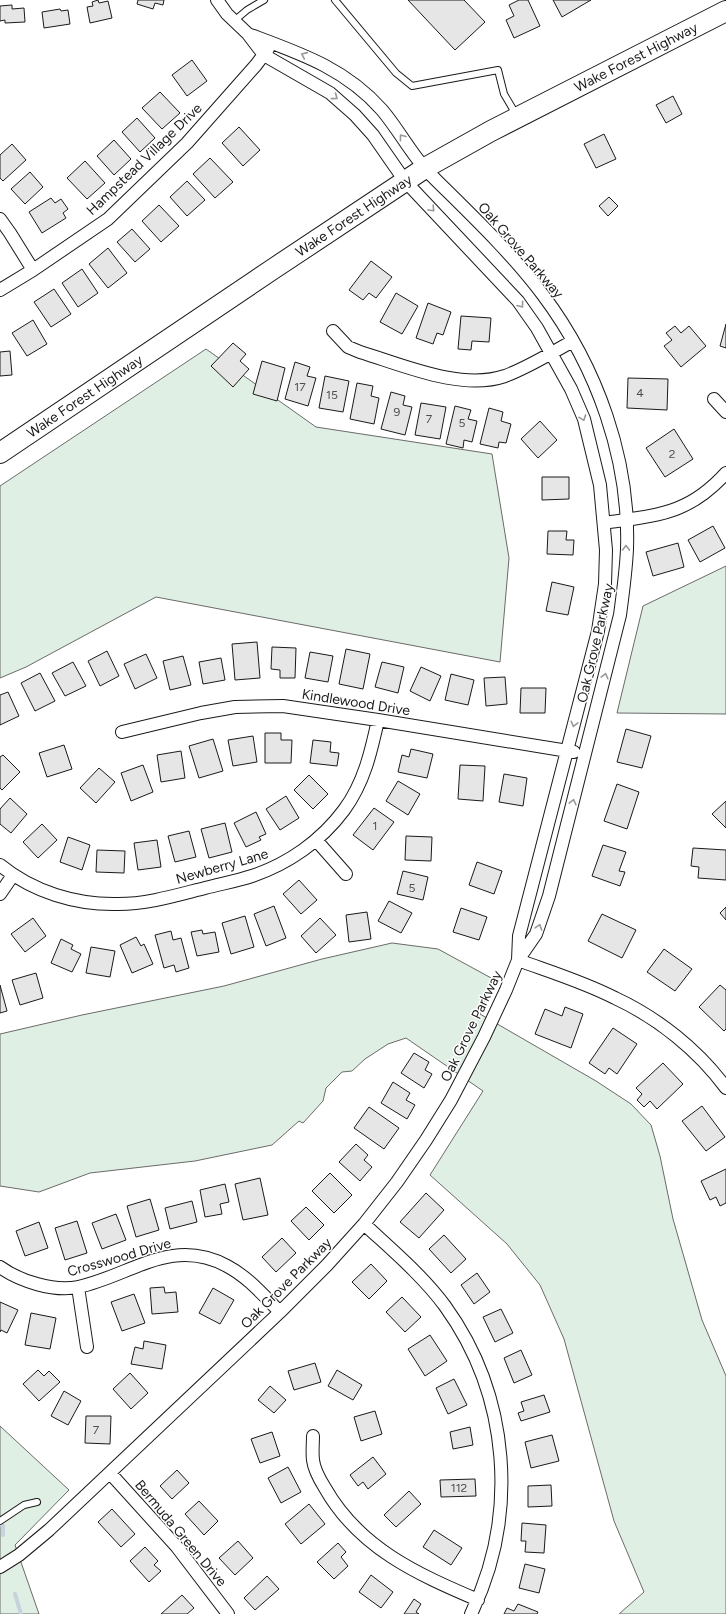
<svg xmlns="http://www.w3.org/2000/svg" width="726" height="1614" viewBox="0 0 726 1614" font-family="Figtree,sans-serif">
  <rect width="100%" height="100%" fill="#fff"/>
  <path fill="#e0efe3" stroke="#6a6a6a" d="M206 349 316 427 492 454 509 558 500 662 156 597 26 667 0 678V486Z
    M726 566V714L617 713 643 606Z
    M392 943 438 949 493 979 480 1014 596 1081 631 1104 651 1125 660 1156 673 1219 702 1320 726 1376V1614H619L644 1592 614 1521 564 1339 540 1285 507 1244 430 1175 483 1091 406 1038 388 1044 365 1059 352 1071 342 1072 326 1088 323 1101 303 1123 299 1121 272 1145 195 1161 90 1173 39 1192 0 1186V1034L82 1015 224 986 322 959Z
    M0 1426 69 1490 15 1545 39 1614H0Z"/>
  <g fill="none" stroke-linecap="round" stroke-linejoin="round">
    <path stroke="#c6d2dc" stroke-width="4" d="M0 1524 3 1526V1535
      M15 1594 21 1614"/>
  </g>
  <path fill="#e6e6e6" stroke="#1a1a1a" d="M98 0 99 3 108 1 112 18 90 23 87 7 93 6 92 2Z
    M138 0H164L163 5 155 3 153 9 137 4Z
    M408 0H464L485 22 455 50Z
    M519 0H528L540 26 514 38 506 20 514 16 509 5Z
    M553 0H591L562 17Z
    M12 5V9L24 8 25 22 5 23V20L0 21V6Z
    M60 9 61 11 68 10 70 24 44 28 42 12Z
    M192 60 207 81 187 96 172 75Z
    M160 92 180 113 162 129 142 108Z
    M673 96 682 114 666 123 656 105Z
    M137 118 155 138 140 152 122 132Z
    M239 127 260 150 243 166 222 143Z
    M604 134 616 159 596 168 584 144Z
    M114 140 131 159 114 175 97 156Z
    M12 144 26 160 3 181 0 178V155Z
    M210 158 233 182 215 198 193 174Z
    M85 161 105 183 87 199 67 178Z
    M30 172 43 187 25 204 11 189Z
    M187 181 205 200 187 216 170 197Z
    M609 197 618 206 608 216 599 206Z
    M51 198 55 203 61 199 68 209 63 213 66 218 42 233 29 212Z
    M159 205 179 226 161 242 142 221Z
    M132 229 150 249 135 262 117 242Z
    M108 248 127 273 108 288 89 264Z
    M371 261 392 277 376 298 369 293 363 300 349 290Z
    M82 269 98 293 78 307 62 283Z
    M54 289 71 314 51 327 34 302Z
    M396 293 418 306 402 334 380 322Z
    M428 303 451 312 443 335 437 333 433 344 416 338Z
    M461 316 491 318 489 342 472 341 471 350 458 349Z
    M33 320 47 344 27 356 12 333Z
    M726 324V348L720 346Z
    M675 326 681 333 689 326 706 346 681 367 664 346 672 340 666 333Z
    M233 343 246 354 240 361 249 369 233 387 211 366Z
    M10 351 12 375 0 376V352Z
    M262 361 285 368 277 401 253 394Z
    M295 362 310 367 307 376 316 378 308 406 285 399Z
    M325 376 349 381 343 412 319 408Z
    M628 378 668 379 667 410 627 408Z
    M357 383 373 386 371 396 379 398 374 424 350 419Z
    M391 392 405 396 403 405 412 407 405 435 381 429Z
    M421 403 446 407 440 439 415 435Z
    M455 406 471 410 468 419 477 421 472 442 464 440 463 448 446 444Z
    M489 408 503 412 501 421 511 424 506 443 499 442 498 448 480 444Z
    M540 421 557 440 538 458 521 439Z
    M674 429 693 459 665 477 646 448Z
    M542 477H569V499L542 500Z
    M713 526 725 548 700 562 688 540Z
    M548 531H567L566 540H574L573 555 547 554Z
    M678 543 684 567 653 576 646 552Z
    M552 582 574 587 568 615 546 611Z
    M257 642 260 678 235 680 232 644Z
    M272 647 296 648 295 678H280V670L271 669Z
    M346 649 370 654 363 689 339 684Z
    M107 651 119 676 100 686 88 661Z
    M310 652 333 656 328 682 305 678Z
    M146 654 157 678 135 689 124 664Z
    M183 656 191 685 170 690 163 661Z
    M221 658 225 680 203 684 199 662Z
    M73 662 86 686 65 696 52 673Z
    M382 662 404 667 398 693 375 687Z
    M421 667 441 676 430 701 410 691Z
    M40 673 55 701 35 711 21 683Z
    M451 674 474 680 468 705 445 700Z
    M505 677 507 704 486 706 484 678Z
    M521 688H546L545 713H520Z
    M8 692 19 716 0 725V695Z
    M626 729 651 736 642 768 617 762Z
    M265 733H281V740H292L291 763H265Z
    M253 736 257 762 233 766 228 740Z
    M213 739 223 771 199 778 189 746Z
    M313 740 331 742 330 752 339 753 337 766 310 763Z
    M64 745 72 769 47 777 39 753Z
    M411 749 433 754 427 778 398 772 402 755 409 757Z
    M181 751 185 778 161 782 157 755Z
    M3 755 20 772 2 790 0 788V757Z
    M143 765 153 792 131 801 121 773Z
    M460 765 485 766 483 801 458 799Z
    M99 768 115 782 96 803 80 788Z
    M504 774 527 778 523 806 499 802Z
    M309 775 328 794 313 809 294 790Z
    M398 781 420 794 408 815 386 801Z
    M617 784 639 792 627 829 604 821Z
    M286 796 299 818 280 830 266 809Z
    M10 798 27 814 11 833 0 824V809Z
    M726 801V828L712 814Z
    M374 808 394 822 373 850 353 835Z
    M256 812 266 834 259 837 261 840 246 847 234 823Z
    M225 823 232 852 209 858 201 829Z
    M42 824 57 840 38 858 23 842Z
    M189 831 196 857 175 862 168 836Z
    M406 836 432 837 431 861 405 860Z
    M68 837 90 845 82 870 60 862Z
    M157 840 161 867 138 870 134 843Z
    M603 845 626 852 619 871 625 872 620 886 592 876Z
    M693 848 726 850V880L698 878 699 867 691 866Z
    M97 850 125 851 124 873 96 872Z
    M477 862 502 871 494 894 469 885Z
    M403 871 428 877 423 900 397 894Z
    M299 880 317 900 301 914 283 894Z
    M389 901 412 913 401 933 378 921Z
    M274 906 286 938 266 946 254 914Z
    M726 907V920L720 913Z
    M461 908 487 917 479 940 453 932Z
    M367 912 371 939 349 942 346 915Z
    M602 914 636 930 622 958 588 941Z
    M245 916 254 947 231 954 222 923Z
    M33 918 46 936 25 952 11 934Z
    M320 918 336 935 316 953 301 936Z
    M202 930 203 934 215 932 219 952 197 956 191 932Z
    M171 931 173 940 181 938 189 968 176 972 174 965 164 968 155 935Z
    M136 937 141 946 144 944 153 964 132 973 120 945Z
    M61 939 73 945 71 949 81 954 72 972 51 963Z
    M91 947 115 951 110 977 86 973Z
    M664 949 692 969 675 991 647 972Z
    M36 973 43 998 20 1005 12 980Z
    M0 985 7 1011 0 1013Z
    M720 985 726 990V1029L724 1031 699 1007Z
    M565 1007 583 1014 571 1048 535 1034 545 1009 562 1016Z
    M613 1028 637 1044 617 1074 609 1068 605 1074 589 1063Z
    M414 1053 429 1062 425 1070 432 1074 424 1088 401 1073Z
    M663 1063 683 1084 657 1109 650 1101 644 1107 637 1100 642 1094 636 1088Z
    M393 1082 410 1093 406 1100 415 1105 407 1119 381 1103Z
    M702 1106 725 1137 706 1151 682 1121Z
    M369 1107 399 1128 384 1149 354 1128Z
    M356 1144 368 1155 364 1160 372 1167 360 1181 339 1162Z
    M726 1169V1203L720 1206 716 1197 710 1200 701 1181Z
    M330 1173 352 1195 334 1213 312 1191Z
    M260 1178 268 1215 243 1220 235 1184Z
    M225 1184 229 1202 220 1204 222 1214 205 1217 200 1190Z
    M426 1193 444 1210 419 1238 400 1222Z
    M150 1199 159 1230 136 1237 127 1206Z
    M192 1201 197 1222 170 1229 165 1208Z
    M306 1207 324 1225 309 1240 291 1221Z
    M116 1214 126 1240 102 1249 92 1223Z
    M77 1221 87 1253 65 1260 55 1228Z
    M39 1222 48 1248 25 1256 16 1231Z
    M444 1235 466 1259 451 1273 429 1249Z
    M282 1238 296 1253 276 1272 262 1257Z
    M371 1264 387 1281 369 1299 352 1282Z
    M477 1273 490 1292 474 1304 461 1285Z
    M164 1287 165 1293 176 1292 178 1312 152 1314 150 1288Z
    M213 1288 234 1300 220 1324 199 1313Z
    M134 1294 145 1323 122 1331 111 1302Z
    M402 1297 421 1317 405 1332 386 1312Z
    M0 1302 18 1310 7 1333 1 1330 0 1332Z
    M501 1309 513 1333 495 1342 483 1317Z
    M31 1313 56 1318 50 1349 25 1345Z
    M430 1335 447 1361 425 1376 408 1349Z
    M144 1341 166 1345 162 1369 131 1364 135 1347 143 1349Z
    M521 1350 532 1375 514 1383 504 1358Z
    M315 1363 321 1382 294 1390 288 1371Z
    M38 1370 44 1376 49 1371 60 1382 39 1401 23 1384Z
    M337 1370 362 1385 353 1400 328 1386Z
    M130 1373 148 1393 131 1409 113 1389Z
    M454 1379 467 1405 448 1414 436 1388Z
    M270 1386 286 1400 274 1413 258 1400Z
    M64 1391 81 1401 68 1425 51 1416Z
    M544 1395 550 1412 521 1421 518 1413 524 1411 521 1402Z
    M375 1411 382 1434 361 1441 354 1417Z
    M86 1416H111L110 1444 85 1443Z
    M470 1427 473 1445 453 1449 450 1432Z
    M272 1432 280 1456 260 1463 251 1439Z
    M552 1435 559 1461 531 1468 525 1442Z
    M373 1457 386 1474 368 1489 363 1482 358 1486 350 1475Z
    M288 1467 301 1492 281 1503 268 1478Z
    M177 1470 189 1483 172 1499 160 1486Z
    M475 1479 476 1496 441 1497 440 1480Z
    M551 1485 552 1506 528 1507V1486Z
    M409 1491 421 1504 396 1527 384 1515Z
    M199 1501 218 1521 204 1535 185 1514Z
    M309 1504 325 1524 301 1544 285 1524Z
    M112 1509 135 1534 121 1547 98 1522Z
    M522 1523 546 1525 544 1553 525 1552 526 1541H521Z
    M434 1530 462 1548 451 1565 423 1547Z
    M238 1541 253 1558 235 1575 219 1558Z
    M338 1543 346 1552 341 1557 348 1566 334 1579 317 1562Z
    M145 1547 158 1561 154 1565 161 1571 149 1582 130 1561Z
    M525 1564 545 1569 539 1593 519 1588Z
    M371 1575 393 1592 381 1608 359 1592Z
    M267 1576 279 1589 255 1610 244 1598Z
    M182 1595 194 1608 187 1614H161Z
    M414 1599 421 1604 416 1612 419 1614H404Z
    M518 1604 538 1612 537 1614H504L507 1608 514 1611Z"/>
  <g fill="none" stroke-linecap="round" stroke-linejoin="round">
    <g stroke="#1a1a1a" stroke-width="8">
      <path id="service" d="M335 0 396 73 412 86 498 70 504 94 517 116
        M234 21 247 10 264 0
        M0 1521 24 1505 37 1502"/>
    </g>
    <g stroke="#1a1a1a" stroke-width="14">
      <path id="minor" d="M217 0 227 14 248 34 264 55 330 93 355 115 373 135 405 181 518 301 537 328 571 389 584 419 600 485 606 550 605 584 598 631 519 936 518 960
        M0 219 10 233 33 270
        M0 290 33 270 108 219 187 143 256 65 268 49
        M333 331 348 347 360 352C403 365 461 391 505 376 529 367 551 353 573 341
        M714 399 726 412
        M604 523C657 515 688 515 726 473
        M122 732 201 713 235 707 283 706 378 720 574 752
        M316 840 346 874
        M0 865C33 892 76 905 118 904 148 904 177 895 205 888 220 884 237 881 252 876 288 864 321 841 344 810 364 783 371 752 378 720
        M0 894 13 875
        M518 960C551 972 584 982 615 998 658 1018 698 1050 726 1088
        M364 1224C392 1250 422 1275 445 1306 510 1396 519 1515 471 1614
        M0 1267C19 1281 54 1292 78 1287 130 1276 171 1236 227 1266 248 1277 263 1295 280 1312
        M78 1287 87 1347
        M313 1436C313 1444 312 1452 313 1460 314 1470 320 1480 325 1488 359 1548 417 1574 478 1600
        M110 1473 177 1547 228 1614
        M0 1567 19 1555 49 1530 280 1312 327 1265 364 1224 397 1182 426 1140 451 1100 484 1037 506 990 518 960 536 934 549 896 620 615C623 593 626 571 627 549 630 459 597 367 543 295 510 251 468 212 429 173 411 154 399 130 382 110 345 68 299 53 248 34"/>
    </g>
    <g stroke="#1a1a1a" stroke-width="22">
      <g id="trunk">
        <path id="s1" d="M0 453 273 269 425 168 491 131 726 11"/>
      </g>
    </g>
    <use href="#service" stroke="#fff" stroke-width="6"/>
    <use href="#minor" stroke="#fff" stroke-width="12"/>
    <use href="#trunk" stroke="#fff" stroke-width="20"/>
  </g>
  <defs><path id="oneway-chevron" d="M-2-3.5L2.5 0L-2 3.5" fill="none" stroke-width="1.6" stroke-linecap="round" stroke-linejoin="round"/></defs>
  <g stroke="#989898">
    <use href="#oneway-chevron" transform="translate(304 55) rotate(-156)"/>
    <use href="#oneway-chevron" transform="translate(335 97) rotate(37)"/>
    <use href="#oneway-chevron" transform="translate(402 137) rotate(-127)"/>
    <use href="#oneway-chevron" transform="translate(432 209) rotate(47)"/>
    <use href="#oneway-chevron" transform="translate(521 305) rotate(53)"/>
    <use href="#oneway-chevron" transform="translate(583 418) rotate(70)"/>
    <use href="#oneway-chevron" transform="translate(626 548) rotate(-89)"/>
    <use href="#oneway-chevron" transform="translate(605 676) rotate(-76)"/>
    <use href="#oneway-chevron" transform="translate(574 724) rotate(104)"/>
    <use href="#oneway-chevron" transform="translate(573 802) rotate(-76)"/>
    <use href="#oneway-chevron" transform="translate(539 927) rotate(-72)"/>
  </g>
  <g text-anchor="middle" stroke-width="3" stroke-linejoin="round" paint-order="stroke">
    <g font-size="12" fill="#4d4d4d">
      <text x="300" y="391">17</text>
      <text x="640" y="397">4</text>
      <text x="332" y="399">15</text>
      <text x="397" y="416">9</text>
      <text x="429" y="423">7</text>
      <text x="462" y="427">5</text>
      <text x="672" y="458">2</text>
      <text x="375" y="830">1</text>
      <text x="412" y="892">5</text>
      <text x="96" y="1434">7</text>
      <text x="459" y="1492">112</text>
    </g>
    <g font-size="14" fill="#1a1a1a" stroke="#fff">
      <text dy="5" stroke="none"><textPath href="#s1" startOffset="750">Wake Forest Highway</textPath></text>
      <text transform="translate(144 159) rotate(-44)" y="5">Hampstead Village Drive</text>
      <text dy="5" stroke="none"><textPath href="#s1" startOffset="426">Wake Forest Highway</textPath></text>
      <text transform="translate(521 250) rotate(49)" y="5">Oak Grove Parkway</text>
      <text dy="5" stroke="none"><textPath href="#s1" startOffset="102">Wake Forest Highway</textPath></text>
      <text transform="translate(595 643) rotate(-77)" y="5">Oak Grove Parkway</text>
      <text transform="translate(356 702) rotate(9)" y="5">Kindlewood Drive</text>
      <text transform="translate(222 866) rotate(-16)" y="5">Newberry Lane</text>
      <text transform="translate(471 1026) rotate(-64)" y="5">Oak Grove Parkway</text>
      <text transform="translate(119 1257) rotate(-16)" y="5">Crosswood Drive</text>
      <text transform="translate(286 1283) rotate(-45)" y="5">Oak Grove Parkway</text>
      <text transform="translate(181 1533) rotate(50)" y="5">Bermuda Green Drive</text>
    </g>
  </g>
</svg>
